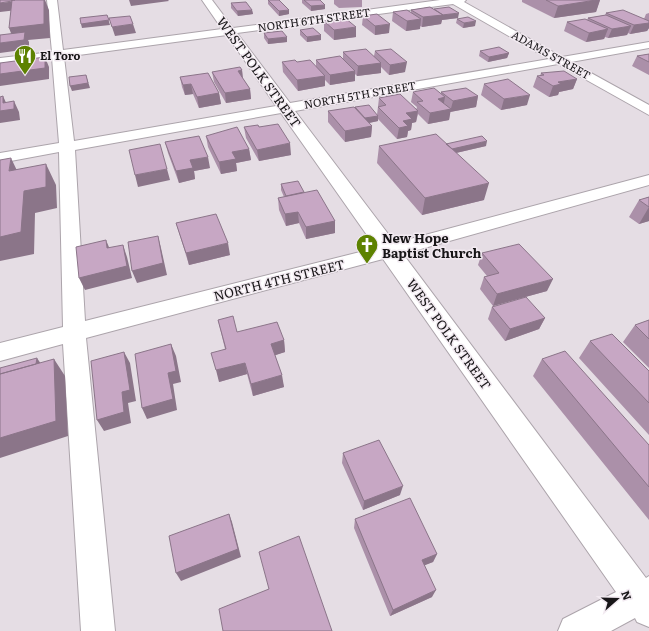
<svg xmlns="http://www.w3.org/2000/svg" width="649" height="631" viewBox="0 0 649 631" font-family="Literata,serif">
  <rect width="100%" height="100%" fill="#e5dde4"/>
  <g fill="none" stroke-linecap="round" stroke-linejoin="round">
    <g stroke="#aca4ab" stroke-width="2">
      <path id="minor" d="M47 0H57L63 50 222 29 202 0H212L233 28 440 0H466L464 2 562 57 649 42V48L571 62 649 105V115L558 64 295 111 395 243 649 175V185L403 254 646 578 649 576V627L637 622 635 618 611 631H558L563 619 616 592 383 259 86 338 115 631H81L63 344 0 361V343L63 327 59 152 0 163V153L59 143 52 58 0 66V58L52 52ZM453 4 549 59 290 103 237 33ZM227 35 276 106 74 141 64 57ZM281 113 376 248 85 321 75 150Z"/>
    </g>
    <use href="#minor" fill="#fff" fill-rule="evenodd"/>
  </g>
  <path fill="#ab90a9" d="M268 0 289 14 279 16 268 4Z
    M302 0H320L325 9 311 11 302 3Z
    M334 0H362V7L339 8 334 4Z
    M522 0H600L596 12 554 18 522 2Z
    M231 3 252 10 253 14 238 16 231 8Z
    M434 9 458 18 442 20 441 24 422 27 420 26V29L406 31 392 21 393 12 411 13V10Z
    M606 13 644 19 646 14 649 13V28L647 31 630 34 628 33 627 35 608 38 605 37 604 39 586 42 564 31 567 22 587 20 588 18 605 15Z
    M363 16 389 33 375 35 362 25Z
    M457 19 475 26 463 28 456 23Z
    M324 21 356 37 334 40 324 31Z
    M300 30 321 40 307 42 300 35Z
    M264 33 287 42 268 44 264 38Z
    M375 51 405 72 389 75 381 67V73L357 76 355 74V81L330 85 325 80V86L298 91 283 72 282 62H297L316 67V60L343 59V52L374 56Z
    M480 51 509 53 507 58 488 62 479 56Z
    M649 54V75L632 66 637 56Z
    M242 70 243 79 250 89 251 99 226 103 214 82 212 72Z
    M541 73 577 79 573 89 559 92 558 95 549 97 533 87 537 76H540Z
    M180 77 219 93 221 104 199 108 193 94 185 95 182 87Z
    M484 84 527 105 501 110 481 95Z
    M413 92 441 93V92L478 96 476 107 450 112 449 120 428 124 418 114 416 122 412 123 411 130 408 131 407 137 397 139 378 119V121L369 123 372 126 371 137 345 142 328 122V111L355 108V107L377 115 379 98 416 110 417 107 411 102Z
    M244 127H259L291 155 259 161 246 138Z
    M206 136 249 149 251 160 236 163 237 171 221 174 208 147Z
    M165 142 210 168 194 171 195 179 179 183 168 153Z
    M446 144 486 146 456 153 484 200 422 215 377 163 379 146Z
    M281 184 304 193 335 221V233L306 239 299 223 286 226 279 210 278 198 284 197 281 190Z
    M649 197V221L639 224 629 217 639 200Z
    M176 223 230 255 189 265Z
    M482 253 547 291 493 306 480 289 484 277 487 276 478 265Z
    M492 307 545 318 539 329 505 341 488 319Z
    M218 320 237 332 284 340 285 352 275 355 284 387 253 396 247 374 219 382 225 349Z
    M649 320V368L623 342 635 325Z
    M590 341 649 371V435L579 358Z
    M542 359 649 445V520L533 376Z
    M343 453 400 495 363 510 342 463Z
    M355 519 437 554 433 562 424 565 432 597 390 616 354 528Z"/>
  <path fill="#8b7589" d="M26 0 43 7 0 12V3Z
    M44 0H45L49 10 50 38 28 40 29 42V49L0 53V43L14 41 9 28Z
    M129 0H168L169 1 131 6Z
    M596 0H600L596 12 554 18 558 6Z
    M325 5V9L311 11V6Z
    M252 10 253 14 238 16 237 11Z
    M289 10V14L279 16V11Z
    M459 13 458 18 442 20 441 24 422 27 423 17Z
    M107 15 110 25 82 28 81 24Z
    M421 19 420 29 406 31 407 21Z
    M476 21 475 26 463 28 464 23Z
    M649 23V28L647 31 630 34 634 25Z
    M133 24 136 33 115 36 112 27Z
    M390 24 389 33 375 35V26Z
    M631 26 627 35 608 38 612 29Z
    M356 27V37L334 40V30Z
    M608 29 604 39 586 42 589 33Z
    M321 35V40L307 42V37Z
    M287 37V42L268 44V39Z
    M509 53 507 58 488 62 489 57Z
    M45 57 49 67V79L0 86V74Z
    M407 62 405 72 389 75 390 65Z
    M381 63V73L357 76 358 66Z
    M242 70 243 81 238 71Z
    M355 71V81L330 85V75Z
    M86 75 90 88 72 91 70 86Z
    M325 76V86L298 91 297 80Z
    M577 79 573 89 559 92 558 95 549 97 553 86 558 82Z
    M191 84 193 94 185 95 183 85Z
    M250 89 251 99 226 103 225 93Z
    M219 93 221 104 199 108 197 97Z
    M530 95 527 105 501 110 504 99Z
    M3 96 8 107 14 101 19 112 20 120 0 123V111L3 103Z
    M478 96 476 107 450 112 453 101Z
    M445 97 443 108 438 99Z
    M451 109 449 120 428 124 430 113Z
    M418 111 416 122 412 123 411 130 408 131 407 137 397 139 399 128 406 113Z
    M378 116V121L364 124V118Z
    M372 126 371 137 345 142V131Z
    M487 141 486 146 447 155 448 149Z
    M290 143 291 155 259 161 257 150Z
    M249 149 251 160 236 163 237 171 221 174 219 162 232 152Z
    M208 157 210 168 194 171 195 179 179 183 176 171 190 160Z
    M11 158 21 179 9 171Z
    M46 164 56 185 57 208 35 213 34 254 0 261V237L24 191Z
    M167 169 170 180 138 187 135 175Z
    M489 183 484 200 422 215 425 198Z
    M649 207V221L639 224Z
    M298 212 299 223 286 226 285 214Z
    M335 221V233L306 239V227Z
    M158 236 161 248 167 275 137 283 132 271Z
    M106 240 111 252 107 248Z
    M228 243 230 255 189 265 186 253Z
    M123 245 127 257 132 278 85 290 79 278Z
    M553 279 547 291 493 306 497 294Z
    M545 318 539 329 505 341 510 329Z
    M284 340 285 352 273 356 271 344Z
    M171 344 176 356 181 382 173 384 177 410 147 419 142 408 168 373Z
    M124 352 130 363 136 401 128 403 131 423 104 431 97 420 122 392Z
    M37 358 45 370 0 393Z
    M54 359 65 376 68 436 0 458V438Z
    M245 363 247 374 219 382 216 370Z
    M282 375 284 387 253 396 251 384Z
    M403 486 400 495 363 510 364 501Z
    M229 514 232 522 241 557 181 581 176 573Z
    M437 554 433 562 418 568 422 560Z
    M436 590 432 597 390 616 393 610Z"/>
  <path fill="#c7a7c4" stroke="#8b7589" d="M0 0H15H12V1L0 3Z
    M12 0H44V24L9 28Z
    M268 0H279L289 10 279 11Z
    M304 0H320L325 5 311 6Z
    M546 0H596L558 6Z
    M246 2 252 10 237 11 231 3Z
    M430 7 443 15 423 17 411 10Z
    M449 7 459 13 442 15H443L434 9Z
    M407 10 421 19 407 21 393 12Z
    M623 10 649 21V23L634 25 606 13Z
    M377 14 390 24 375 26 363 16Z
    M107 15 109 20 81 24 80 18Z
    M606 15 631 26 612 29 588 18Z
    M130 16 133 24 112 27 109 18Z
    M468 17 476 21 464 23 457 19Z
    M345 18 356 27 334 30 324 21Z
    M585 19 608 29 589 33 567 22Z
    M313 28 321 35 307 37 300 30Z
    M282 31 287 37 268 39 264 33Z
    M25 32 24 40 0 43V35Z
    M499 47 509 53 489 57 480 51Z
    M366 49 381 63 358 66 343 52Z
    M391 49 407 62 390 65 375 51Z
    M649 54V62L637 56Z
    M340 56 355 71 330 75 316 60Z
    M45 57V68L0 74V63Z
    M295 60 297 62 310 60 325 76 297 80 282 62Z
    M240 67 242 70 238 71 250 89 225 93 212 72Z
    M564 71 577 79 558 82 561 84 553 86 537 76 544 75 541 73Z
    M208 73 219 93 197 97 191 84 183 85 180 77Z
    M86 75 88 83 70 86 69 77Z
    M508 79 530 95 504 99 484 84Z
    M434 88 445 97 438 99 451 109 430 113 417 102 423 101 413 92Z
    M466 88 478 96 453 101 441 92Z
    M400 94 418 111 406 113 412 119 403 121 408 126 399 128 378 107 386 105 379 98Z
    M3 96V103L14 101V109L0 111V97Z
    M369 105 378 116 365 118 355 107Z
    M354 107 372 126 345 131 328 111Z
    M278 124 290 143 257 150 244 127 258 125 259 127Z
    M237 127 249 149 232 152 236 159 219 162 206 136Z
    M436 134 489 183 425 198 379 146Z
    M199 136 208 157 190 160 193 168 176 171 165 142Z
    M482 136 487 141 452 149 446 144Z
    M160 144 167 169 135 175 129 150Z
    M11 158 9 171 46 164V187L24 191 21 232 0 237V160Z
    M298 181 304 192 286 196 281 184Z
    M317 190 335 221 306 227 298 212 285 214 278 198Z
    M649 197V207L639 200Z
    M216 214 228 243 186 253 176 223Z
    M158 236 163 263 132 271 128 242Z
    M106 240 107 248 123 245 127 266 79 278 76 247Z
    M519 244 553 279 497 294 484 277 499 273 482 253Z
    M526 297 545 318 510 329 492 307Z
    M233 316 237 332 277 322 284 340 271 344 282 375 251 384 245 363 216 370 211 353 226 349 218 320Z
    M649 320V339L635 325Z
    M612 334 649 371V403L590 341Z
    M171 344 176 371 168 373 173 399 142 408 135 354Z
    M565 351 649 445V487L542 359Z
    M124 352 130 390 122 392 124 412 97 420 91 361Z
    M37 358 36 364 0 374V368Z
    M54 359 56 421 0 438V374Z
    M379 440 403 486 364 501 343 453Z
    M410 498 437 554 422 560 436 590 393 610 355 519Z
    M229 514 238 549 176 573 169 536Z
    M299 536 332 631H223L219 609 269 589 259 552Z"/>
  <defs>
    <g id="restaurant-pin" transform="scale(1.15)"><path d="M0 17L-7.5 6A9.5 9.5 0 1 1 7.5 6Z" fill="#5d8200" stroke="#f2eaf1"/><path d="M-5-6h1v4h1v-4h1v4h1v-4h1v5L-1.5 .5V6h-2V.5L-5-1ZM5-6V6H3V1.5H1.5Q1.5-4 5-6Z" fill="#fff"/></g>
    <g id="church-pin" transform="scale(1.15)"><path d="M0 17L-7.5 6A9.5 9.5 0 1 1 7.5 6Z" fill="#5d8200" stroke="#f2eaf1"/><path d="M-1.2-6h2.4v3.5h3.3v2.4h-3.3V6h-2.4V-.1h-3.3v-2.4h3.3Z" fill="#fff"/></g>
  </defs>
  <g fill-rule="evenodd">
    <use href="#restaurant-pin" x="25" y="56"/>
    <use href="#church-pin" x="367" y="245"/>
  </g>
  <g text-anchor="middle" stroke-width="3" stroke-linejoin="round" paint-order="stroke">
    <g font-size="11" fill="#181618" stroke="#f2eaf1">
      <text transform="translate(314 20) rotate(-8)" y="4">NORTH 6TH STREET</text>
      <text transform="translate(551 55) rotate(29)" y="4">ADAMS STREET</text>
      <text transform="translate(360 95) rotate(-10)" y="4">NORTH 5TH STREET</text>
    </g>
    <g font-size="11" font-weight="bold" fill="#181618" stroke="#f2eaf1" text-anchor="start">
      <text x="40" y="60">El Toro</text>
    </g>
    <g font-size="13" fill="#181618" stroke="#f2eaf1">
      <text transform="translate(259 72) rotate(54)" y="5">WEST POLK STREET</text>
      <text transform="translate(279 280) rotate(-14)" y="5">NORTH 4TH STREET</text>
      <text transform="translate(449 334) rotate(54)" y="5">WEST POLK STREET</text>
    </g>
    <g font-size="13" font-weight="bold" fill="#181618" stroke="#f2eaf1" text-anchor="start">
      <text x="382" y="243">New Hope<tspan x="382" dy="15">Baptist Church</tspan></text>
    </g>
  </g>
  <g transform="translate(617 599) rotate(70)" stroke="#f2eaf1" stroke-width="3" paint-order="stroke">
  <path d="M0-3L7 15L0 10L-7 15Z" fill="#181618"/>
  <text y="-6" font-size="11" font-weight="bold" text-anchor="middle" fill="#181618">N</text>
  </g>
</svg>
